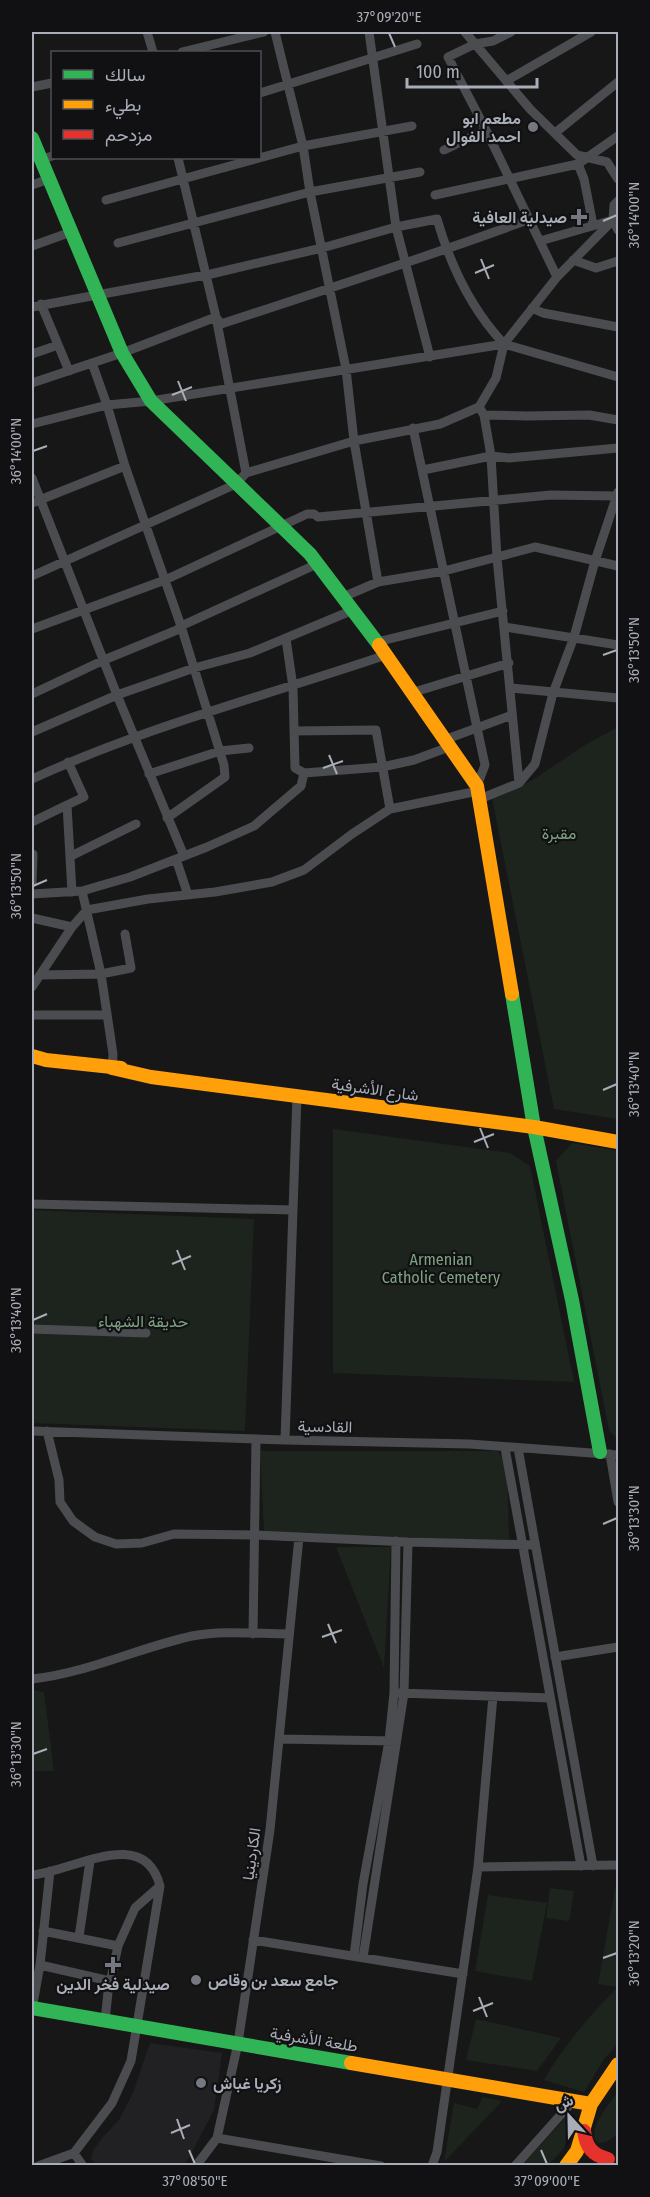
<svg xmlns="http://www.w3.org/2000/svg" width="650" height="2197" viewBox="0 0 650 2197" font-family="'Fira Sans Condensed',Vazirmatn,sans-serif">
  <rect width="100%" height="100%" fill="#171717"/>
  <path fill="#212123" d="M150 2043 222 2053 214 2110 185 2165H96L91 2159 93 2151 102 2138 119 2120 133 2093Z"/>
  <path fill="#1d241e" d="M618 727V1119L554 1109 492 798 531 781 585 745Z
    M333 1129 510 1153 530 1166 574 1382 333 1373Z
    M572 1143 618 1151V1440L609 1430 556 1161Z
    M32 1210 254 1219 245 1431 32 1423Z
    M260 1451H498L507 1466 509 1541 264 1532Z
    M336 1547H391L384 1668Z
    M32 1690 44 1692 54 1771H32Z
    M550 1888 574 1891 569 1921 546 1918Z
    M615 1889H618V2044L604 2059 584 2092 544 2080C564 2045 589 2016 618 1987L598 1984Z
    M488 1895 547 1903 532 1981 475 1971Z
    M476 2019 561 2038 537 2071 466 2060Z
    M618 2091V2134L606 2142 599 2143 595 2140C591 2123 609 2105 618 2091Z
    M483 2097 502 2101 444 2162 454 2103 477 2109Z
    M567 2116 573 2119C571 2141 564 2150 548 2165H522Z"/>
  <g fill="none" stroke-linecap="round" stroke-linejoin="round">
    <path stroke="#4b4c50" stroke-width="9" d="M147 32 153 52
      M275 32 303 146 310 192 346 369 354 441 378 582
      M369 32 396 227 430 357
      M465 32 530 109 577 155 607 162 618 179
      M511 32 493 41 475 44 448 57 486 130 557 277
      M182 52 264 32
      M506 81 591 32
      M32 87 52 83
      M260 93 417 44
      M555 133 618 82
      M444 150 486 130
      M40 160 52 156
      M578 164 584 179 593 225
      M32 185 49 179
      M435 195 578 164 618 136
      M106 200 303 146 412 126
      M540 241 613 220 618 230
      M118 243 310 192 420 172
      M32 246 71 232
      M573 260 596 268 618 261
      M41 304 69 371
      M32 307 211 274 322 248 396 227 437 219C450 264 472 310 504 344
      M532 308 543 313 618 327
      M32 354 58 345
      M92 363 107 405 125 466 181 626 224 765 225 777 167 818
      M32 383 122 353 216 317 221 324C324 290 428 257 530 219
      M484 415 527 416 589 415 618 420
      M32 424 107 405 151 401 504 344 618 377
      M413 428 485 765 477 786
      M423 470 491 456 509 458 618 448
      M246 473 354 441 440 424 479 407
      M32 478 117 695 184 856
      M32 503 125 466
      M32 576 236 484 246 473 216 317 178 158
      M343 597 378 582 444 571 535 547 618 566
      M505 627 618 645
      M32 629 165 580 307 514H314L318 517 551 495 617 496
      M286 639 293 687 295 768 304 773
      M377 642 503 611
      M511 688 618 698
      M411 693 509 663
      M32 694 104 660 177 630 181 626 317 564
      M294 731 376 730 390 809
      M32 732 117 695 194 668 250 653 353 610
      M444 740 512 715
      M68 762 84 797 67 805 72 892
      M149 774 220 751 249 748
      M32 779C145 727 268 695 386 655
      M519 783 535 764 553 693 574 637 595 561 618 492
      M480 799 519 783 497 558 491 456 484 415 479 407 496 378 504 344 557 277 613 220 614 205 618 201
      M32 822 67 805
      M71 856 136 824
      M176 859 188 895
      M32 883 33 854
      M82 891 101 974 113 1054 112 1068
      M32 894 82 891 130 877 207 847 254 826 301 786 304 773 382 767 414 760 449 747
      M32 918 72 927
      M40 975 101 974 131 968 125 934
      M32 987 72 927 87 910 148 899 215 892 272 882 304 870 352 834 390 809 478 791
      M32 1015H107
      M32 1204 293 1210
      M32 1329 146 1333
      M32 1431 285 1440 470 1444 618 1455
      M47 1431 59 1480 60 1502 73 1521 95 1537 116 1544 142 1543 174 1534 255 1535 408 1542 535 1545
      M285 1440 297 1095
      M505 1448 581 1866
      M518 1448 593 1866
      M610 1454 618 1502
      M253 1634 256 1439
      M555 1657 618 1647
      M32 1679C87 1673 138 1648 192 1636 224 1630 258 1634 289 1634
      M399 1693 550 1698
      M279 1739 394 1741
      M478 1867 618 1865
      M32 1875C72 1872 144 1824 160 1886L131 2061 112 2103 74 2153 38 2166
      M43 1931 118 1946
      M79 1937 90 1861
      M253 1940 463 1974
      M354 1956 363 1884 389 1741 394 1693 396 1541
      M363 1958 404 1693 408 1542
      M40 1965 110 1981
      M32 2009 40 1965 50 1871
      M105 2021 108 1992 118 1946 135 1908 160 1886
      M217 2138 381 2166
      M74 2153 83 2166
      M196 2166 217 2138 238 2043 270 1830 299 1537
      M432 2166 437 2152 478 1867 493 1696
      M515 2166 573 2101"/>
    <path stroke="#30b455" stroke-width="14" d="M32 138 122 353 151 401 310 554 379 645
      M512 994 534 1127 572 1300 600 1452
      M32 2008 351 2063"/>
    <path stroke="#ff9f0a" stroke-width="14" d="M379 645 477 786 512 994
      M32 1056 46 1060 121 1068
      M112 1068 151 1077 534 1127 618 1142
      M351 2063 591 2104
      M566 2166 577 2151 591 2104 618 2064"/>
    <path stroke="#e5322d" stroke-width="14" d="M584 2131C586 2147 592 2155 608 2159"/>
  </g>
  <path fill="none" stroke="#a8adb8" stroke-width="2" d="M389 33 395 47M603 221 617 215M481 259 489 279M475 273 494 265M178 381 186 401M172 395 192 387M33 451 47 446M603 655 617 650M329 755 337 774M323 768 343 761M33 886 47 880M603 1090 617 1084M480 1128 488 1148M474 1142 494 1134M177 1250 185 1270M172 1264 191 1256M33 1320 47 1314M603 1524 617 1518M328 1624 336 1643M322 1637 342 1630M33 1754 47 1749M603 1958 617 1953M479 1997 487 2017M473 2011 493 2003M177 2119 184 2139M171 2133 190 2125M189 2150 195 2164M541 2150 547 2164"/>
  <g fill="#757880" stroke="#111113" stroke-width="2">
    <circle cx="533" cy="127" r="6"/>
    <path d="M576 208h6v6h6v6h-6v6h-6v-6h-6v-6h6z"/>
    <path d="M110 1956h6v6h6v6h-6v6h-6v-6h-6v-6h6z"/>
    <circle cx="196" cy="1980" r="6"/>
    <circle cx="201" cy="2083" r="6"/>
  </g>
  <g text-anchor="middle" stroke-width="4.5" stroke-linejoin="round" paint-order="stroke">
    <g font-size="16" font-weight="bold" fill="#a8adb8" stroke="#111113" text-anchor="end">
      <text x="521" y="124">مطعم ابو<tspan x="521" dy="18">احمد الفوال</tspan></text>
      <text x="567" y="223">صيدلية العافية</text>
      <text x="208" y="1986" text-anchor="start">جامع سعد بن وقاص</text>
      <text x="113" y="1990" text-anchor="middle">صيدلية فخر الدين</text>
      <text x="213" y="2089" text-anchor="start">زكريا غباش</text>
    </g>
    <g font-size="16" fill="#7fa381" stroke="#111113">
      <text x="559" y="839">مقبرة</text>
      <text x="441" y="1265">Armenian<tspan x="441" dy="18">Catholic Cemetery</tspan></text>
      <text x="143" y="1327">حديقة الشهباء</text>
    </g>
    <g font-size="16" fill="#a8adb8" stroke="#111113">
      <text transform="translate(375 1089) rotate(8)" y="6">شارع الأشرفية</text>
      <text transform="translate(325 1426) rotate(1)" y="6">القادسية</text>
      <text transform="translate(251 1854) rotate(-82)" y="6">الكاردينيا</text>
      <text transform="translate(314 2039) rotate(9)" y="6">طلعة الأشرفية</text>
    </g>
  </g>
  <rect width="650" height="2197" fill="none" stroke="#111113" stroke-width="66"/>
  <rect x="51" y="51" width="210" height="108" fill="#111113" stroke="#4d4f55" stroke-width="1.5"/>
  <rect x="63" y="70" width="30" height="9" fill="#30b455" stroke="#4d4f55" stroke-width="1.5"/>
  <text x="105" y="81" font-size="18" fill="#a8adb8">سالك</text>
  <rect x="63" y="100" width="30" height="9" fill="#ff9f0a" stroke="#4d4f55" stroke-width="1.5"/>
  <text x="105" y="111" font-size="18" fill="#a8adb8">بطيء</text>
  <rect x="63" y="130" width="30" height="9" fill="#e5322d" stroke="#4d4f55" stroke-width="1.5"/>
  <text x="105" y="141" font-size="18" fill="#a8adb8">مزدحم</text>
  <g transform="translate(569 2116) rotate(338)" stroke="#111113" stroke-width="4.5" paint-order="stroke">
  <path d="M0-4.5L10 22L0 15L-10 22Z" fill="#a8adb8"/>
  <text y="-9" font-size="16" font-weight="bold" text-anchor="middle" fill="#a8adb8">ش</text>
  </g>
  <path d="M407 78v9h130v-9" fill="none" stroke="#a8adb8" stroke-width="3"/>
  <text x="416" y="78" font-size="18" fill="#a8adb8" stroke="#111113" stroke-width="4.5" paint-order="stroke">100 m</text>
  <rect x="33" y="33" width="584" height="2131" fill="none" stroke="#a8adb8" stroke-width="2"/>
  <g font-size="15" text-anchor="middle" fill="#a8adb8">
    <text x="389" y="22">37°09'20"E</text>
    <text transform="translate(634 215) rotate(-90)" y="5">36°14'00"N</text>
    <text transform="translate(16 451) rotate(-90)" y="5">36°14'00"N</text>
    <text transform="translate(634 650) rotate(-90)" y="5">36°13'50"N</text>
    <text transform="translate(16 886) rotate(-90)" y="5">36°13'50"N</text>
    <text transform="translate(634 1084) rotate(-90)" y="5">36°13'40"N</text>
    <text transform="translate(16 1320) rotate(-90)" y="5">36°13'40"N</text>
    <text transform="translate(634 1518) rotate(-90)" y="5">36°13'30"N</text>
    <text transform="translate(16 1754) rotate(-90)" y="5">36°13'30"N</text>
    <text transform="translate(634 1953) rotate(-90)" y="5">36°13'20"N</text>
    <text x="195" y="2186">37°08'50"E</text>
    <text x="547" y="2186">37°09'00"E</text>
  </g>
</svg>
